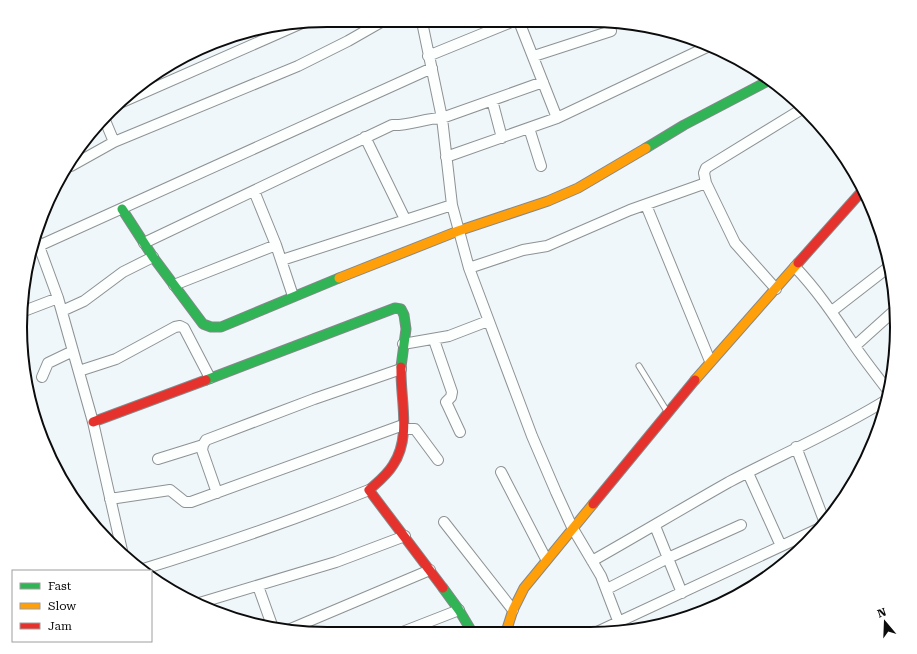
<svg xmlns="http://www.w3.org/2000/svg" width="917" height="654" viewBox="0 0 917 654" font-family="'Roboto Serif',serif">
  <rect width="100%" height="100%" fill="#eff7fa"/>
  <g fill="none" stroke-linecap="round" stroke-linejoin="round">
    <g stroke="#8e9293" stroke-width="7">
      <path id="lane" d="M639 366 668 413"/>
    </g>
    <g stroke="#8e9293" stroke-width="12">
      <path id="street" d="M422 22 442 118 452 205 469 268 532 436 556 492 572 527 601 576 622 631
        M520 24 557 118
        M428 56 509 23
        M534 56 611 31
        M492 100 502 138
        M120 103 302 23
        M104 118 114 142
        M529 128 541 166
        M365 137 405 219
        M446 157 557 118 707 47
        M71 166 114 142 298 66 348 41 383 21
        M254 191 276 245 293 296
        M646 205 710 361
        M36 238 58 298 93 422 123 555
        M144 243 392 125C409 126 425 118 442 118L543 82
        M32 249 432 68
        M282 260 452 205
        M795 267C818 291 835 317 854 345 865 361 877 376 889 392
        M469 268 523 250 547 246 630 210 706 183
        M174 285 276 245
        M776 289 735 243 706 183 704 173 706 168 802 109
        M24 311 58 298
        M62 311 84 301 123 272 153 257
        M832 311 890 266
        M434 340 452 392 451 397 446 402 447 404 460 432
        M403 344 449 336 488 321
        M855 346 895 310
        M79 371 116 359 175 327 180 326 184 328 210 378
        M42 377 48 363 73 351
        M403 429H415L438 460
        M796 447 825 523
        M158 459 203 445
        M501 472 546 559
        M748 473 781 546
        M217 493 202 450 203 445 206 440 314 399 401 369
        M110 499 170 490 185 502H191L403 425
        M444 522 513 610
        M655 526 682 593
        M592 561C638 535 683 508 729 482 782 454 837 431 888 399
        M140 570C218 546 294 520 369 490
        M258 586 273 628
        M607 589 668 558 741 525
        M196 604 336 562 405 536
        M288 630 430 570
        M597 632 820 528
        M400 633 459 610"/>
    </g>
    <g stroke="#85888a" stroke-width="11">
      <path id="fast" d="M646 148 684 125 768 81
        M122 209 153 257 203 324 211 327H221L339 278
        M206 380 395 308 401 309 404 315 406 329 401 367
        M443 588 459 610 472 632"/>
    </g>
    <g stroke="#85888a" stroke-width="11">
      <path id="slow" d="M339 278 458 231 548 201 578 188 646 148
        M695 380 798 263
        M506 632 513 610 524 588 593 504"/>
    </g>
    <g stroke="#85888a" stroke-width="11">
      <path id="jam" d="M798 263 863 190
        M401 367C400 399 412 437 393 465 387 475 378 482 369 490L443 588
        M93 422 206 380
        M593 504 695 380"/>
    </g>
    <use href="#lane" stroke="#fdfefe" stroke-width="5"/>
    <use href="#street" stroke="#fdfefe" stroke-width="10"/>
    <use href="#fast" stroke="#30b455" stroke-width="9"/>
    <use href="#slow" stroke="#ff9f0a" stroke-width="9"/>
    <use href="#jam" stroke="#e5322d" stroke-width="9"/>
  </g>
  <path d="M0 0H917V654H0ZM327 27H590A300 300 0 0 1 890 327V327A300 300 0 0 1 590 627H327A300 300 0 0 1 27 327V327A300 300 0 0 1 327 27Z" fill="#fff" fill-rule="evenodd"/>
  <path fill="none" stroke="#0c0c0c" stroke-width="2" d="M327 27H590A300 300 0 0 1 890 327V327A300 300 0 0 1 590 627H327A300 300 0 0 1 27 327V327A300 300 0 0 1 327 27Z"/>
  <rect x="12" y="570" width="140" height="72" fill="#ffffff" stroke="#9e9e9e"/>
  <rect x="20" y="583" width="20" height="6" fill="#30b455" stroke="#9e9e9e"/>
  <text x="48" y="590" font-size="12" fill="#0c0c0c">Fast</text>
  <rect x="20" y="603" width="20" height="6" fill="#ff9f0a" stroke="#9e9e9e"/>
  <text x="48" y="610" font-size="12" fill="#0c0c0c">Slow</text>
  <rect x="20" y="623" width="20" height="6" fill="#e5322d" stroke="#9e9e9e"/>
  <text x="48" y="630" font-size="12" fill="#0c0c0c">Jam</text>
  <g transform="translate(885 622) rotate(341)" stroke="#ffffff" stroke-width="3" paint-order="stroke">
  <path d="M0-3L7 15L0 10L-7 15Z" fill="#0c0c0c"/>
  <text y="-6" font-size="11" font-weight="bold" text-anchor="middle" fill="#0c0c0c">N</text>
  </g>
</svg>
